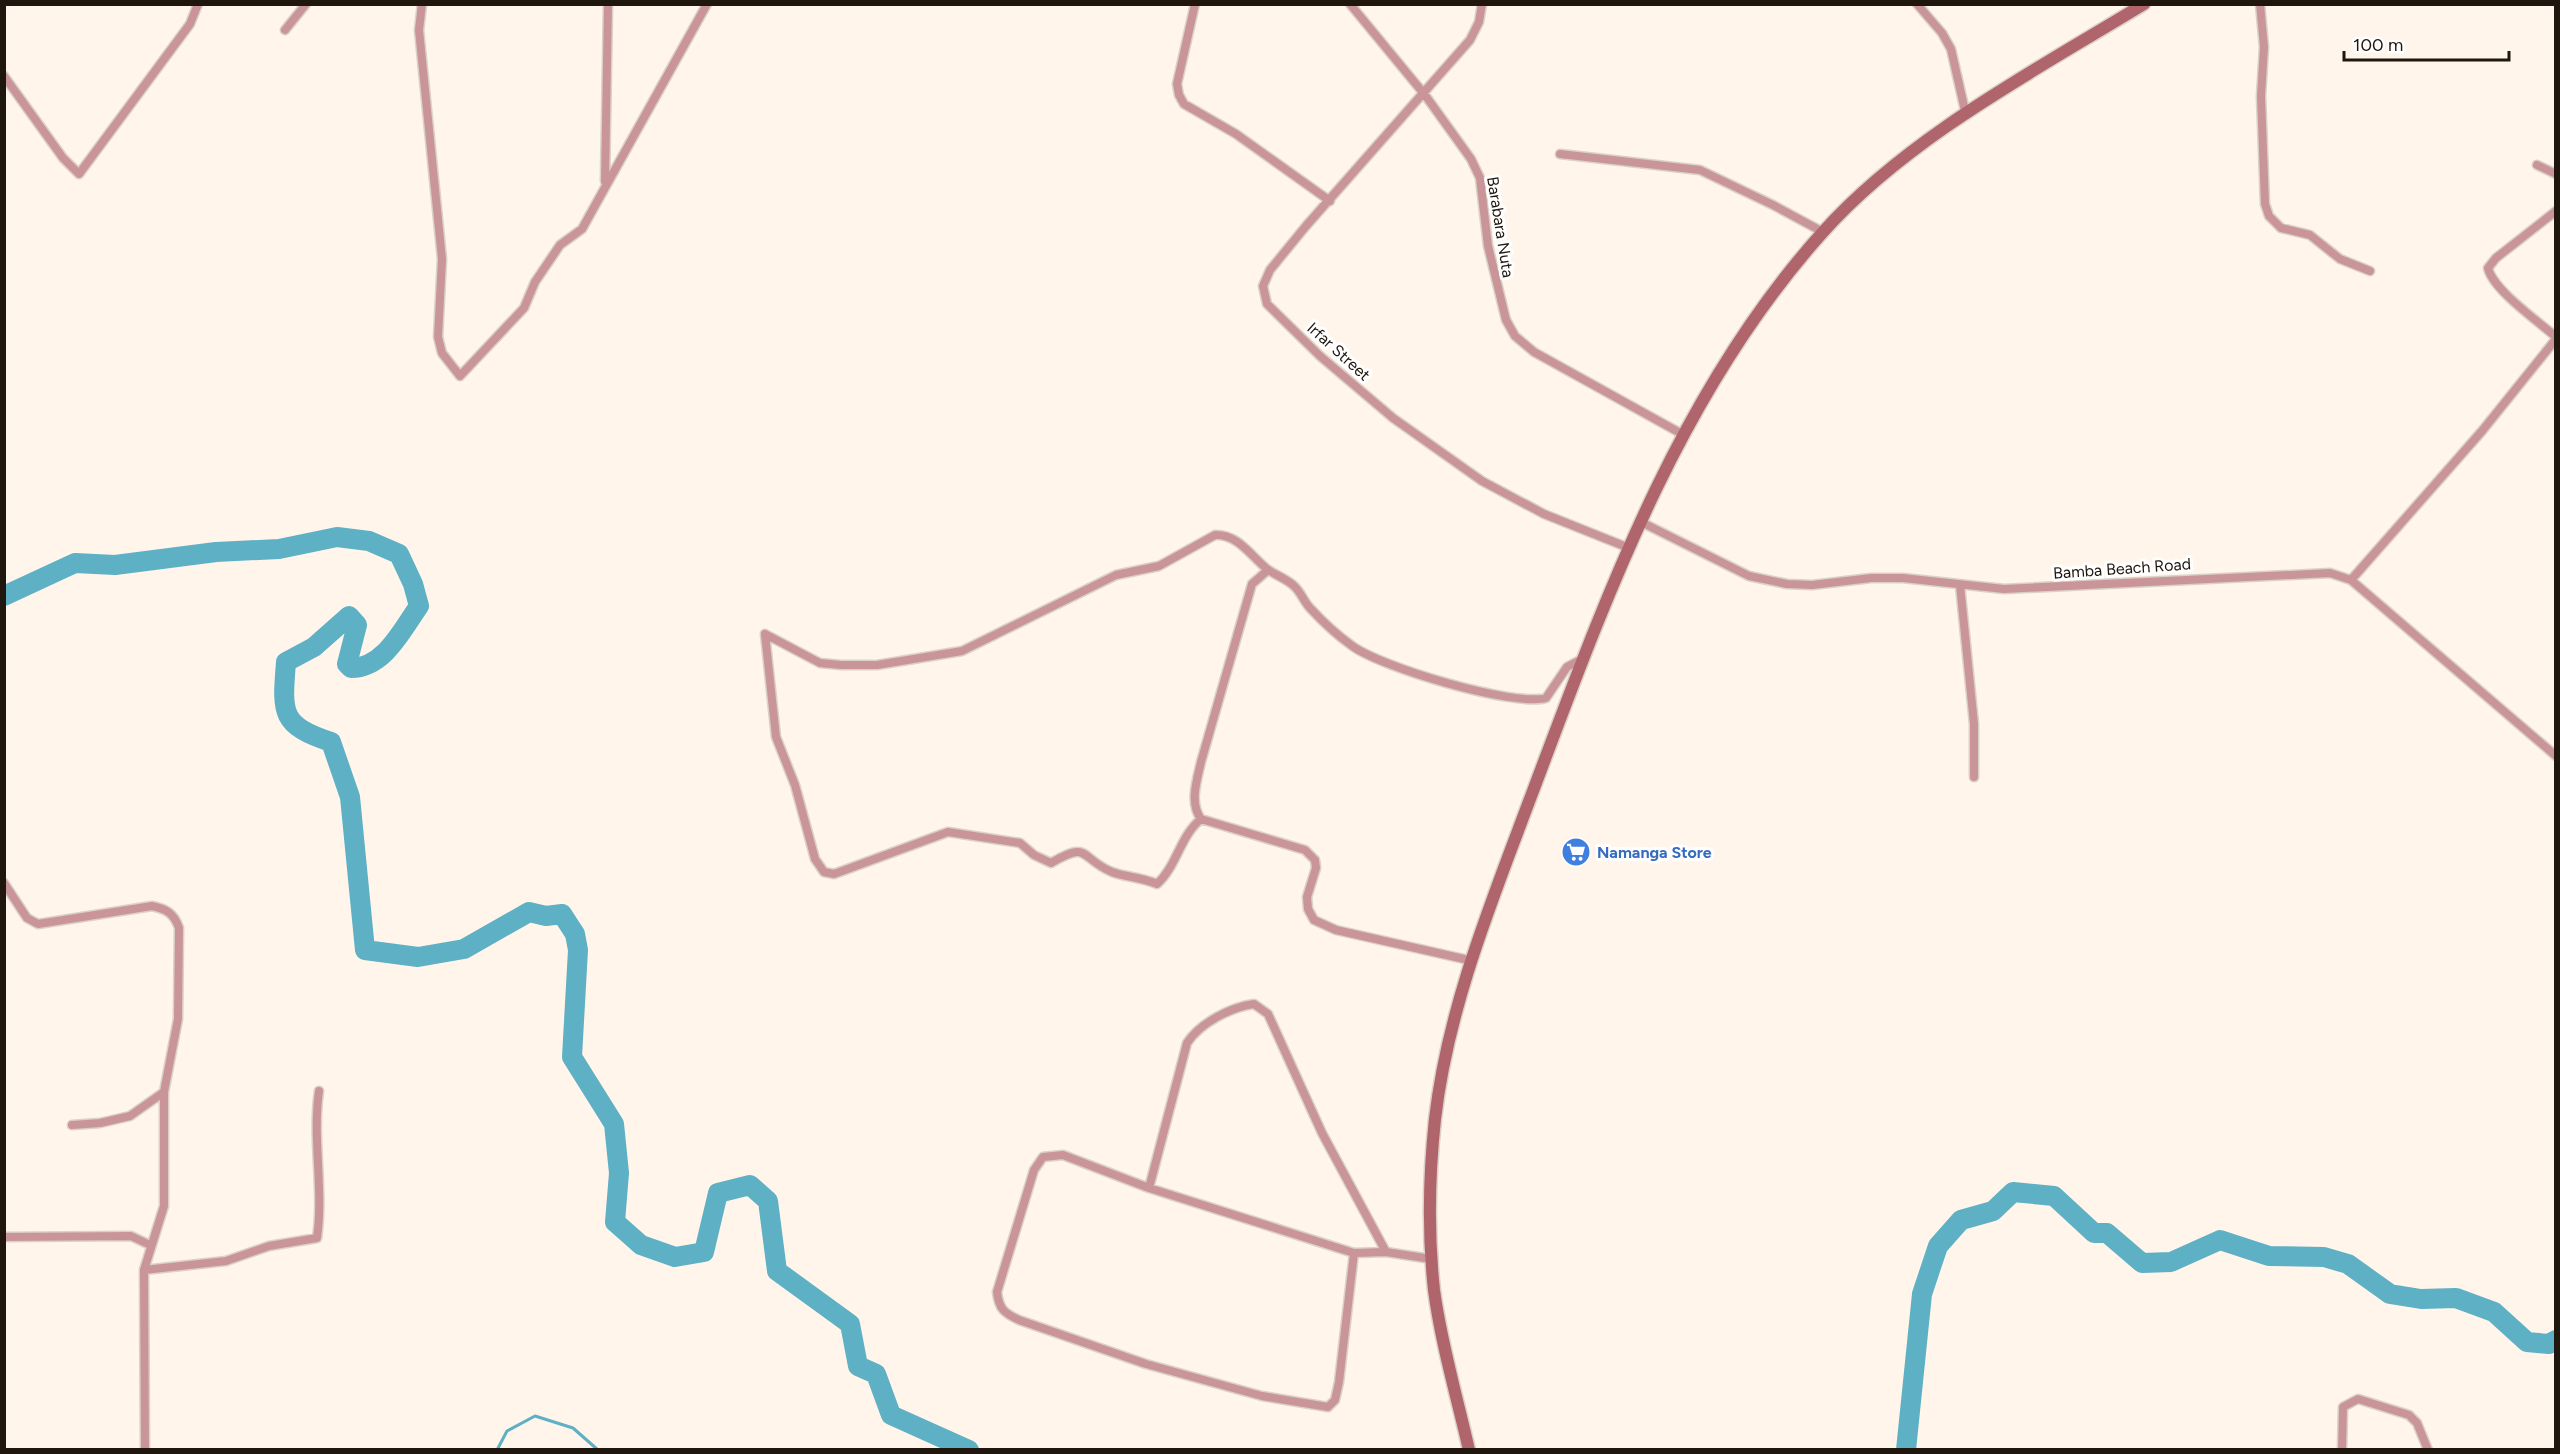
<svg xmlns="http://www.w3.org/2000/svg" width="2560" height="1454" viewBox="0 0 2560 1454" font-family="Figtree,sans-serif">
  <rect width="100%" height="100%" fill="#fff5eb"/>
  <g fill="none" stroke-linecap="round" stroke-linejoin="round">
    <path stroke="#5eb0c4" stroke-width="3" d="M497 1450 507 1431 535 1416 573 1428 598 1450"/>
    <path stroke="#5eb0c4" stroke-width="20" d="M4 596 75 563 115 565 216 552 279 549 337 537 369 541 399 554 413 584 419 606C402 630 384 668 351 668L347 664 357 625 349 616 314 647 286 662C282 713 280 725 331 742L350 797 365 950 418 957 464 949 529 912 546 916 562 914 575 934 578 950 572 1057 614 1124 619 1173 615 1222 641 1245 675 1257 704 1252 718 1193 750 1185 768 1201 777 1271 850 1324 858 1366 876 1374 891 1415 969 1450
      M1906 1450 1922 1294 1938 1246 1961 1220 1993 1211 2013 1192 2054 1196 2094 1233H2107L2142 1263 2171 1262 2220 1240 2269 1256 2324 1257 2348 1264 2390 1294 2421 1299 2456 1298 2494 1312 2527 1342 2549 1344 2556 1340"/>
    <g stroke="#dbd1c8" stroke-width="11">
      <path id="minor" d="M422 4 419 30 442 259 438 337 442 353 460 376 524 308 535 282 560 245 582 229 707 4
        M1195 4 1177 84 1179 95 1184 104 1236 134 1330 201
        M1350 4 1425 95 1471 159 1480 178 1488 246 1506 320 1515 336 1534 352 1682 434
        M1482 4 1479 22 1470 40 1306 226 1270 270 1263 286 1267 304 1320 356 1393 418 1482 481 1544 514 1629 548
        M1917 4 1942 33 1951 49 1966 115
        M2260 4 2264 47 2261 96 2265 204 2269 216 2281 228 2310 235 2340 259 2370 271
        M285 30 306 4
        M4 76 63 158 79 174 190 24 198 4
        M1560 154 1700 170 1773 205 1823 232
        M2537 165 2556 174
        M605 181 608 4
        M2556 211 2496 258 2488 268C2493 290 2538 321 2556 337
        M1639 521 1749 576 1787 584 1812 585 1871 578H1903L2004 589 2330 573 2351 580 2556 756
        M1268 570 1252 584 1201 762C1197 780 1189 803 1201 819L1305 850 1315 860 1316 868 1307 897 1308 909 1314 920 1336 930 1473 961
        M2351 580 2482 431 2556 339
        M1960 585 1974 724V777
        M765 634 820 663 841 665H877L962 651 1116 575 1159 566 1215 535C1238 534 1251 556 1267 569 1275 575 1287 579 1294 586 1301 592 1304 602 1310 608 1322 621 1337 635 1351 645 1379 667 1514 707 1546 698L1567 667 1582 659
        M765 634 776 737 795 785 815 859 824 872 834 874 948 832 1020 843 1034 855 1051 863C1090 840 1079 858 1112 872 1125 877 1141 877 1157 884 1177 866 1180 836 1201 819
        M4 883 27 918 38 924 152 906C166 909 174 913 179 928L178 1019 164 1092V1206L144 1270 145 1450
        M72 1125 100 1123 130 1116 164 1092
        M1149 1188 1187 1043C1200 1023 1231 1007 1254 1004L1268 1014 1322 1133 1386 1252
        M4 1237 131 1236 150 1245
        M1354 1253 1339 1382 1335 1400 1328 1407 1262 1396 1146 1364 1019 1320C1004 1313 999 1309 997 1292L1034 1170 1043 1157 1063 1155 1149 1188 1354 1253 1386 1252 1431 1259
        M144 1270 226 1261 269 1246 317 1238C324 1189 312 1139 319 1091
        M2342 1450 2343 1407 2358 1399 2409 1415 2417 1423 2428 1450"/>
    </g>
    <g stroke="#dbd1c8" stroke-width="15">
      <path id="secondary" d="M1469 1450C1457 1397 1441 1343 1434 1290 1428 1235 1429 1175 1435 1119 1448 1006 1493 898 1533 791 1607 594 1680 391 1823 232 1908 137 2036 70 2144 4"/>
    </g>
    <use href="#minor" stroke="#ca9599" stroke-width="8"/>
    <use href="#secondary" stroke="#b0646c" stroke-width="12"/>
  </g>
  <defs>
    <g id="supermarket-disc" transform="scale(1.5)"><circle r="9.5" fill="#3f7fe0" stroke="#fff"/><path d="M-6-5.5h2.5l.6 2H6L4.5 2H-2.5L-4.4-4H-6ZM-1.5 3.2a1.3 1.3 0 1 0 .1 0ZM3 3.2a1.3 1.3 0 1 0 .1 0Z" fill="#fff"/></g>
  </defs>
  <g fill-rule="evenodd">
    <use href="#supermarket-disc" x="1576" y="852"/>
  </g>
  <g text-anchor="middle" stroke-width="6" stroke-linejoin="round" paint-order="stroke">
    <g font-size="16" fill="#1f160e" stroke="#fff">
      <text transform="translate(1501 227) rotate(81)" y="6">Barabara Nuta</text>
      <text transform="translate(1339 351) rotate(42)" y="6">Irfar Street</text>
      <text transform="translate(2122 568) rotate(-4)" y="6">Bamba Beach Road</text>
    </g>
    <g font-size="16" font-weight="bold" fill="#366cbe" stroke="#fff" text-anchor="start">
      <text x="1597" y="858">Namanga Store</text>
    </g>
  </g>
  <rect width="2560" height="1454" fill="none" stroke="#1f160e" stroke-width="12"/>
  <path d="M2344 51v9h165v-9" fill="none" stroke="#1f160e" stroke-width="3"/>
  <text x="2353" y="51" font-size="18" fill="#1f160e" stroke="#ffffff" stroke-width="4.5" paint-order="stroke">100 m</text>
</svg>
